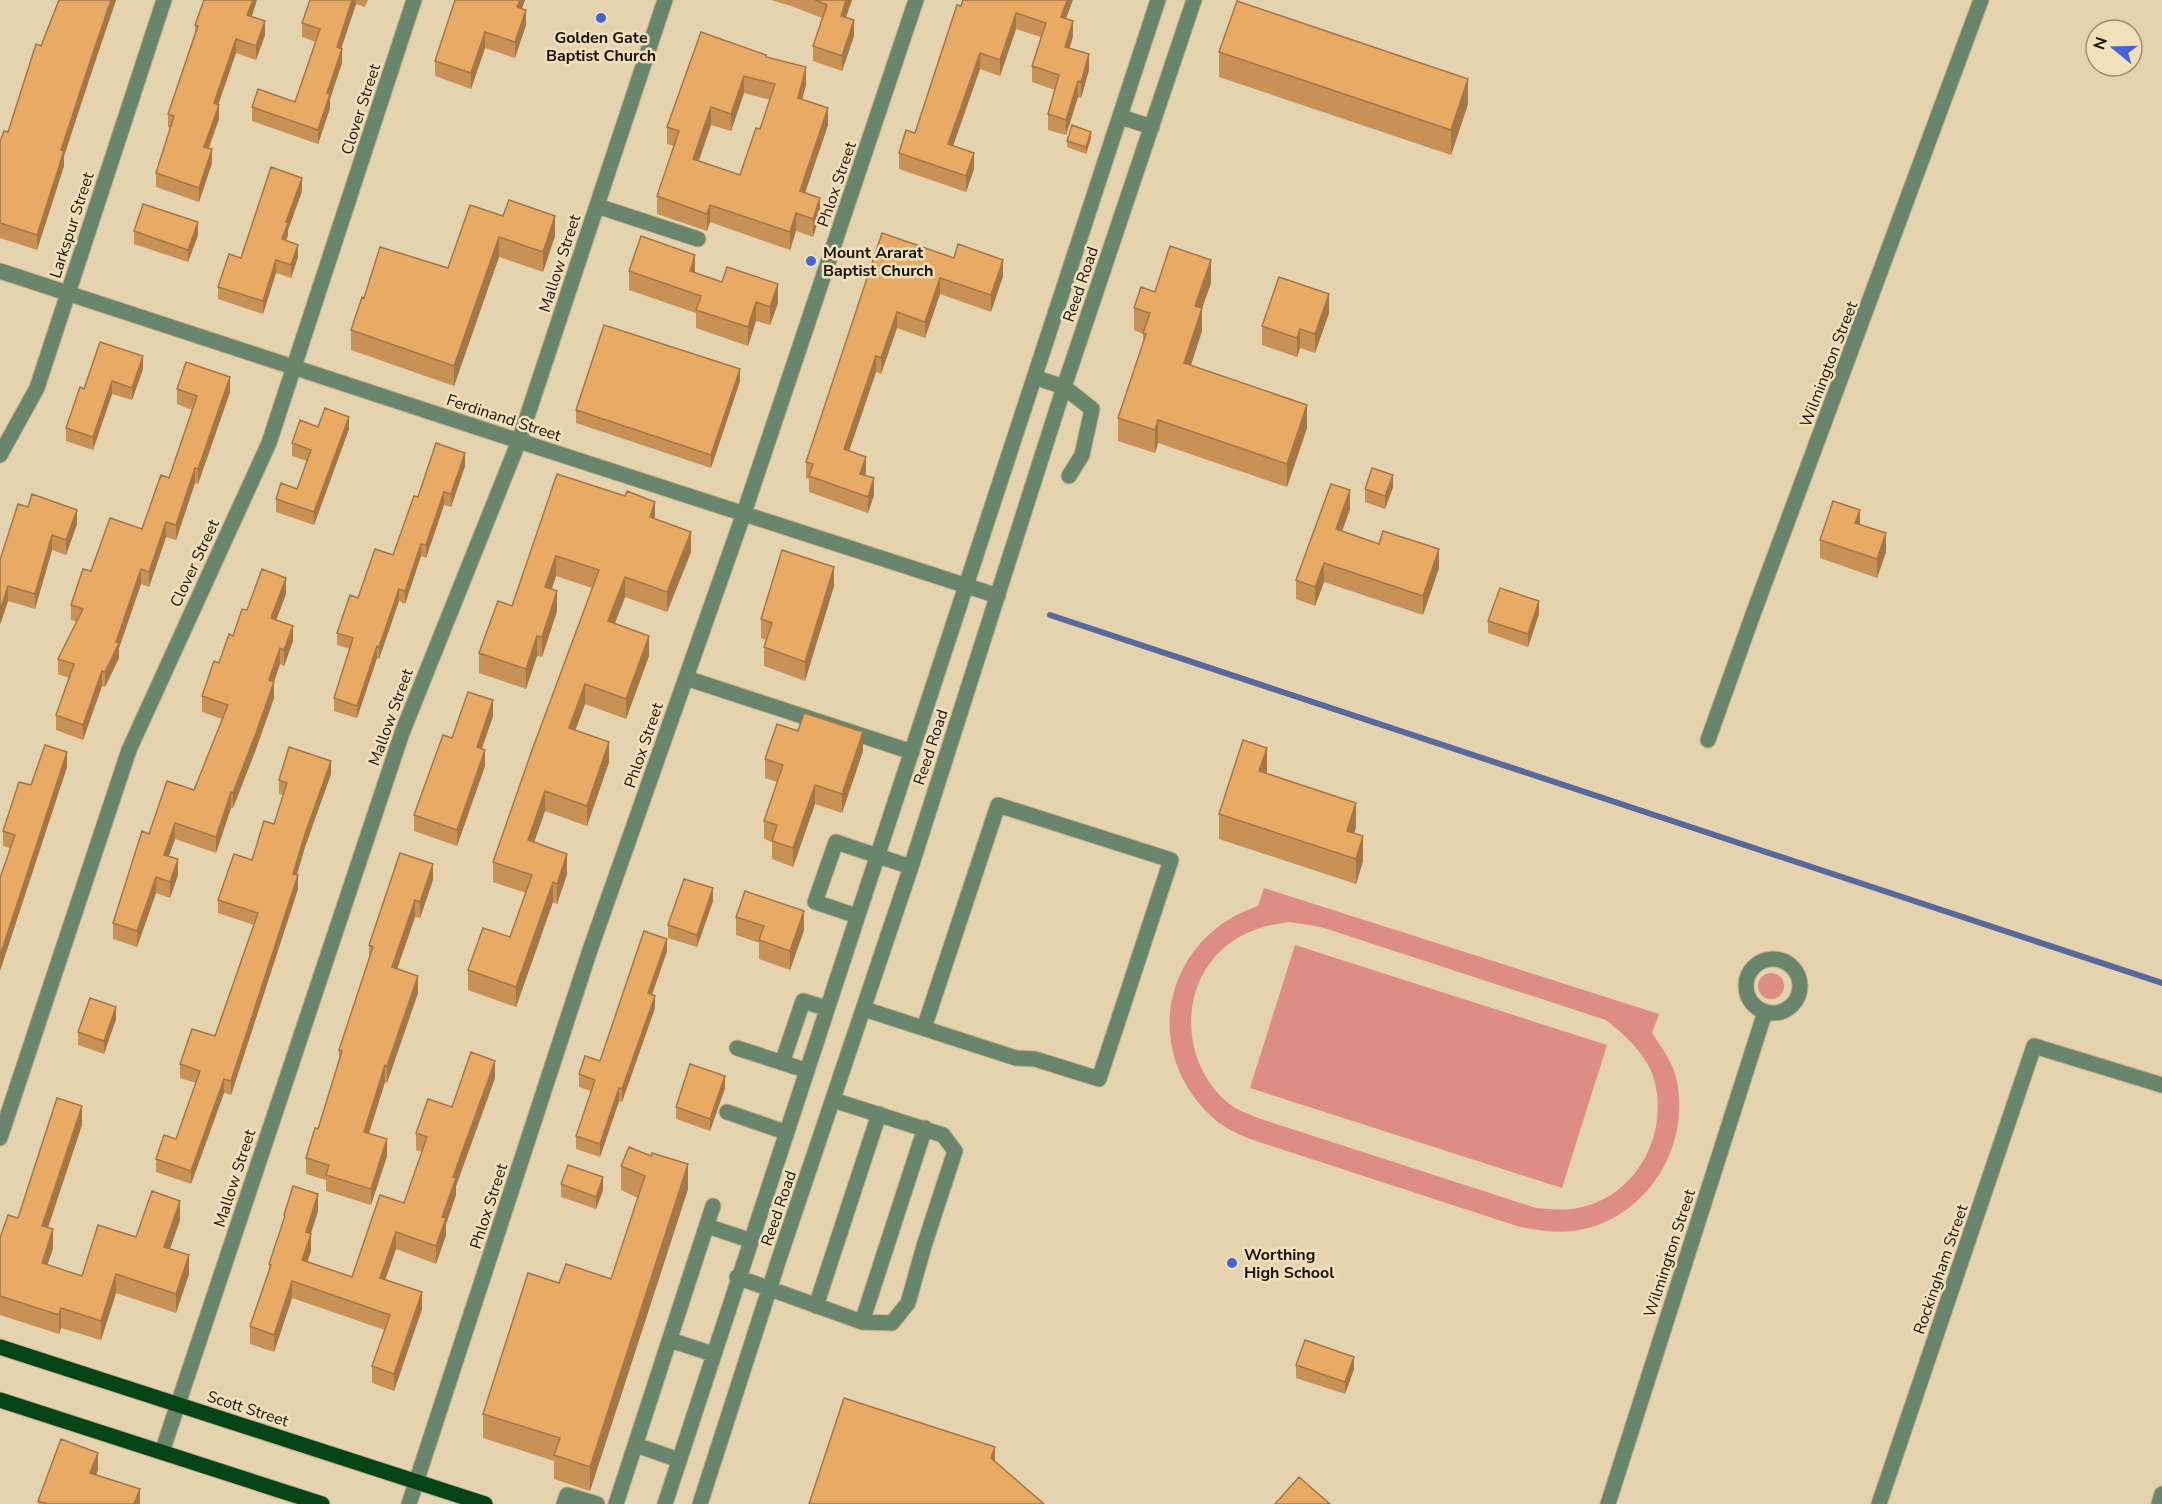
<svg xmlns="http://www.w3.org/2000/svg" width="2162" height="1504" viewBox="0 0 2162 1504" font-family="'Nunito Sans',sans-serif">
  <rect width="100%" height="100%" fill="#e4d3ae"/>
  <path fill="#dd8d84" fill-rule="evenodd" d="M1264 888 1659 1014 1652 1033C1662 1048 1674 1064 1677 1082 1690 1148 1646 1218 1579 1230 1560 1234 1539 1230 1520 1227L1250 1139C1236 1133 1222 1127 1211 1116 1139 1048 1165 937 1258 906ZM1289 922 1321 927 1606 1020C1625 1035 1645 1053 1653 1076 1671 1132 1637 1197 1578 1208 1564 1211 1550 1209 1536 1208L1261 1119C1250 1115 1237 1110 1228 1103 1174 1057 1179 966 1245 934 1259 927 1274 924 1289 922Z
    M1295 945 1607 1045 1562 1188 1250 1088Z
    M1758 986a13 13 0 1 1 26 0a13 13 0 1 1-26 0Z"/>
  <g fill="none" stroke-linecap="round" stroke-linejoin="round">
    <path stroke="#586a99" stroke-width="6" d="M1050 615 2162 983"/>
    <g stroke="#bfb090" stroke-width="17">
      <path id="minor" d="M1121 117 1152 127
        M597 206 698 239
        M0 271 519 441 998 596
        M1037 378 1064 387 1092 409 1082 455 1069 476
        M0 455 37 388 164 0
        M686 678 912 752
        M1708 740 1752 617 1981 0
        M857 916 815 902 836 842 911 867
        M1746 986a27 27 0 1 1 54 0a27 27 0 1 1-54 0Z
        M864 1009 1016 1058 1035 1059 1099 1079 1171 860 998 805 924 1028
        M737 1048 805 1070
        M782 1063 803 1001 826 1008
        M727 1112 785 1132
        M0 1138 129 750 269 443 414 0
        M707 1226 749 1240
        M737 1277 862 1322 892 1323 908 1303 924 1246 955 1151 943 1135 833 1100
        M816 1306 879 1114
        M862 1322 925 1128
        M670 1340 713 1354
        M636 1445 679 1460
        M162 1452 402 733 519 441 665 0
        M409 1504 590 950 744 513 916 0
        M564 1504 567 1495 597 1504
        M616 1504 713 1206
        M665 1504C825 1001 998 503 1158 0
        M700 1504 779 1259 911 867 1064 387 1194 0
        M1608 1504 1765 1012
        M1879 1504 2034 1046 2162 1085
        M2159 1504 2162 1494"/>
    </g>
    <g stroke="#bfb090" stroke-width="17">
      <path id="major" d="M0 1347 485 1504
        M0 1400 322 1504"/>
    </g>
    <use href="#minor" stroke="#69866c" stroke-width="15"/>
    <use href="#major" stroke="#054416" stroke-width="15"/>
  </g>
  <path fill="#c89257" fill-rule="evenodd" d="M59 0H116L90 77 64 156V166L37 250 0 238V142L8 132Z
    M206 0H257L252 16 265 35 256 60 236 53 218 104 219 119 209 148 212 163 199 202 156 187V173L170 128 168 127V114L195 32V25Z
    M310 0H368L365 7 356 4 341 49 342 63 330 99V108L318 144 252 121V107L295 102 316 42 302 37V23Z
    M455 0H525L522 8 526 25 515 58 485 48 471 89 435 76V61Z
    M771 0H852L846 17 854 36 842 71 813 61V46L822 18 794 7Z
    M961 6 1066 18 1073 36 1070 48 1089 70 1081 98 1078 97 1066 135 1048 130V114L1055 90 1032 82V66L1041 37 1016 29 1000 76 980 69 953 146 974 169 966 192 899 169V153L915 133Z
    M1219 52 1468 104 1451 155 1219 77Z
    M766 57 806 85 802 99 828 125 805 192 820 215 813 237 796 231 790 250 710 222 707 231 657 214V196L674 146 667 144V127ZM744 93 770 100 760 129 740 175 699 161 711 125 731 131Z
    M1091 138 1086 154 1067 147V141Z
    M302 191 288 230V235L286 240 298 257 291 278 276 273 263 314 218 299V287L241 258Z
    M470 205 555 236 543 272 499 257 454 386 351 350V330L364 298 448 268Z
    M134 231 198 235 188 262 134 244Z
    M882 233 1003 276 991 312 940 294 925 338 897 328 881 374 876 372 849 451 866 473 865 475 874 495 868 513 809 492V479L806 478V462Z
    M629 271 695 273 778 303 770 325 756 321 748 346 696 328V313L629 290Z
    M1211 283 1202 308V331L1191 365 1307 428 1287 487 1158 443 1155 453 1118 441V418L1143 343V334L1134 330V308L1155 292Z
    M1329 313 1315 353 1300 348 1297 357 1262 345V326Z
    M143 369 132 400 112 394 93 450 66 441V428L84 389Z
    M740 381 711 468 576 423V410Z
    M177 389 230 392 198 484 195 483 176 540 166 537 149 587 141 584 119 648V658L105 687 102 686 83 740 56 730V715L69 678 58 674V659L77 622 71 620V605L91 571 142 529 169 478 192 410 177 404Z
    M318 427 349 429 314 525 276 512V499L297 489 307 461 292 456V443Z
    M465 466 451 507 444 505 426 558 421 556 405 604 399 601 379 659 377 658 357 718 334 711V698L350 649 337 645V633L358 598 393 555 418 497Z
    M557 474 655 519 691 552 667 612 625 597 615 623 649 656 626 719 585 704 575 730 609 762 587 826 545 811 534 842 567 874 557 904 553 902 516 1007 468 990V970L510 937 526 893 493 882V862L592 588 556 576 552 589 557 611 542 657 537 656 526 689 479 673V653L512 606Z
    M1393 487 1385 509 1365 502V489Z
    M18 504 77 524 66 555 52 550 35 609 8 601 0 625Z
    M1350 509 1342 531 1439 568 1423 615 1324 582 1315 606 1296 599V580Z
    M1860 524 1886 552 1877 578 1820 558V540Z
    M834 586 805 681 764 666V647L766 640 761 638V619Z
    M286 594 276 620 293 641 284 666 280 664 274 682V698L256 749 233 808H231L216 853 175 839 169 856 178 875 170 898 156 893 137 947 113 939V923L149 834 194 790 222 719 202 712V696L219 663 247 610Z
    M1539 614 1528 647 1488 633V621Z
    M493 716 482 748 485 766 457 846 414 831V815L452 738Z
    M798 731 863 751 842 813 815 804 793 867 772 859V842L764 839V821L777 782 765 778V759Z
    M67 767 0 971V878L10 848 3 846V831L31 785Z
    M331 774 305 847 297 875 298 889 231 1095 224 1093 191 1184 156 1172V1159L176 1139 196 1083 180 1078V1064L215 1036 254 925 218 913V900L252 860 274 824 283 795 279 794V780Z
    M1266 774 1356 827 1354 833 1363 861 1356 884 1219 839V814Z
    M433 880 420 918 415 917 397 969 418 993 387 1083 385 1082 369 1134 387 1156 371 1205 326 1191V1180L306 1174V1158L318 1129 339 1060V1050L369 958V945Z
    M713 901 697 947 668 938V925Z
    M736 917 804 930 790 970 759 959V943L736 935Z
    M667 951 652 995 655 1008 622 1102 619 1101 600 1157 576 1149V1136L591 1091 579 1087V1074L600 1061Z
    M116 1019 104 1054 78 1045V1032Z
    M495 1078 456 1186V1195L446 1224V1235L436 1264 396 1249 385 1279 422 1309 394 1391 372 1383V1366L385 1330 292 1298 274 1352 250 1344V1326L269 1273V1264L284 1220V1215L318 1211 311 1234V1251L307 1262 352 1277 404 1203 422 1152 416 1150V1133Z
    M725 1088 710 1131 676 1119V1107Z
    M82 1125 48 1228 53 1248 47 1265 82 1276 136 1237 180 1220 170 1248 189 1274 176 1313 116 1293 101 1340 61 1328 59 1334 0 1315V1238L18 1218Z
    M621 1166 688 1189 590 1491 554 1479V1461L483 1438V1414L559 1283 611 1279 638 1198 621 1190Z
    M561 1184 603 1190 596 1209 561 1197Z
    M1296 1365 1354 1369 1345 1394 1296 1378Z
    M98 1470 96 1474 140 1504H38V1501Z"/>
  <path fill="#a37747" d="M111 0H116L90 77 64 156V166L37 250V235L61 150 90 62Z
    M253 0H257L247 29V15Z
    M352 0H356V4L337 61V47Z
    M520 0H525L517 22V7Z
    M846 0H852L841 31V16Z
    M1067 0H1073L1061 32V17Z
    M526 10V25L515 58V42Z
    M1016 13V29L1000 76V60Z
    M854 20V36L842 71V56Z
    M265 21V35L256 60V46Z
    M1073 21V36L1065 62V47Z
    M485 32V48L471 89V73Z
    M236 39V53L214 117V103Z
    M342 49V63L330 99V108L318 144V130L327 93Z
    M980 53V69L948 160V144Z
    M1089 54V70L1081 98V82Z
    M806 67V85L798 115V98Z
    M744 76V93L731 131V114Z
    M1468 79V104L1451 155V130Z
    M1078 81V97L1066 135V120Z
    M219 105V119L204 160V147Z
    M711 107V125L693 176V159Z
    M828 108V125L800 208V191Z
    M1091 132V138L1086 154V147Z
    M212 149V163L199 202V188Z
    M974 153V169L966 192V176Z
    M302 178V191L288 230V235L282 252V239L286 222Z
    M820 198V215L813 237V219Z
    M710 205V222L707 231V214Z
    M796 213V231L790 250V232Z
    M555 216V236L543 272V252Z
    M198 222V235L188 262V250Z
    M499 237V257L454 386V366Z
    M298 245V257L291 278V265Z
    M695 255V274L690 271Z
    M276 260V273L263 314V301Z
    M1003 260V276L991 312V295Z
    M1211 260V283L1195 328V306Z
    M940 278V294L925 338V322Z
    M778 284V303L770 325V307Z
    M1329 294V313L1315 353V334Z
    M756 302V321L748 346V327Z
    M1202 308V331L1184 386V363Z
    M897 312V328L881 374V358Z
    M1300 329V348L1297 357V338Z
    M143 356V369L132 400V388Z
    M876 356V372L844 466V449Z
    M740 369V381L711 468V455Z
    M230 377V392L198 484V469Z
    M112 381V394L93 450V437Z
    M1307 405V428L1287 487V464Z
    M349 417V429L314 525V512Z
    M1158 420V443L1155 453V430Z
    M465 453V466L451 507V494Z
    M866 457V473L860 490V474Z
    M195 468V483L176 540V525Z
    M1393 475V487L1385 509V496Z
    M874 478V495L868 513V497Z
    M1350 490V509L1336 548V529Z
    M444 492V505L426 558V545Z
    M655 502V522L650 517Z
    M77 510V524L66 555V540Z
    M1860 510V528L1855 523Z
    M166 522V537L149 587V572Z
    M691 532V552L667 612V592Z
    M1886 533V552L1877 578V559Z
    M52 535V550L35 609V594Z
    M421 544V556L405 604V591Z
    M1439 549V568L1423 615V596Z
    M556 556V576L545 607V587Z
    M1324 563V582L1315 606V587Z
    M834 567V586L805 681V662Z
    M141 569V584L119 648V658L105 687V672Z
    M625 577V597L608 641V621Z
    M286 578V594L271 634V618Z
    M8 586V601L0 625V611Z
    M399 589V601L379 659V647Z
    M557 591V611L542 657V637Z
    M1539 601V614L1528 647V634Z
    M293 626V641L284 666V650Z
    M537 636V656L526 689V669Z
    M649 636V656L626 719V699Z
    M377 646V658L357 718V706Z
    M280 648V664L269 696V680Z
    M102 671V686L83 740V725Z
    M274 682V698L256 749 233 808V793Z
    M585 684V704L569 748V728Z
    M493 700V716L477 763V747Z
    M863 732V751L842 813V794Z
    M609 742V762L587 826V806Z
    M1267 748V773L1259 796V771Z
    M485 750V766L457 846V830Z
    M67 752V767L0 971V956Z
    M331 761V774L305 847 293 887V874L305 834Z
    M815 785V804L793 867V848Z
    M545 791V811L528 860V840Z
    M231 792V808L216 853V837Z
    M1356 803V827L1347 856V831Z
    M175 823V839L164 870V855Z
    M1363 836V861L1356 884V859Z
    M567 854V874L557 904V884Z
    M178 859V875L170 898V882Z
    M433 864V880L420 918V902Z
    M298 875V889L231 1095V1081Z
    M156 877V893L137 947V931Z
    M553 882V902L516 1007V987Z
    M713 888V901L697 947V935Z
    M415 900V917L392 984V967Z
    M804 911V930L790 970V951Z
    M667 939V951L648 1006V993Z
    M418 976V993L387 1083V1066Z
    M655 996V1008L622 1102V1089Z
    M116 1007V1019L104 1054V1041Z
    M495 1061V1078L456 1186V1195L446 1224V1235L436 1264V1246L442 1217 453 1177Z
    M385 1065V1082L364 1148V1132Z
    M725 1076V1088L710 1131V1119Z
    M224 1079V1093L191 1184V1171Z
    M619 1088V1101L600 1157V1144Z
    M82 1106V1125L42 1245V1226Z
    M387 1139V1156L371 1205V1189Z
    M688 1164V1189L590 1491V1467Z
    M603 1177V1190L596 1209V1197Z
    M318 1194V1211L307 1244 311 1234V1251L302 1277V1260L306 1232Z
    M180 1201V1220L164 1266V1247Z
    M53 1229V1248L42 1282V1263Z
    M396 1232V1249L380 1295V1278Z
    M189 1255V1274L176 1313V1294Z
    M116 1274V1293L101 1340V1321Z
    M292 1281V1298L274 1352V1335Z
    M422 1292V1309L394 1391V1374Z
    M61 1308V1328L59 1334V1315Z
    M1354 1357V1369L1345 1394V1382Z
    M995 1447V1466L991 1458Z
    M98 1453V1470L90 1490V1473Z
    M140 1489V1504H134Z"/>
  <path fill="#e9aa65" stroke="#a37747" stroke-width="1.5" fill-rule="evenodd" d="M59 0H111L90 62 61 150 64 151 37 235 0 223V142L4 131 8 132 36 44 41 46Z
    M204 0H253L247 15 265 21 256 46 236 39 214 103 219 105 204 147 212 149 199 188 156 173 174 116 168 114 198 26 195 25Z
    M310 0H352L337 47 342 49 327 93 330 94 318 130 252 107 258 89 295 102 320 29 302 23Z
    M455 0H520L517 7 526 10 515 42 485 32 471 73 435 61Z
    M815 0H846L841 16 854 20 842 56 813 46 827 5Z
    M963 0H1067L1061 17 1073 21 1065 47 1089 54 1081 82 1078 81 1066 120 1048 114 1059 75 1032 66 1046 23 1016 13 1000 60 980 53 948 144 974 153 966 176 899 153 906 130 915 133 957 5 961 6Z
    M1237 1 1468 79 1451 130 1219 52Z
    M701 32 766 55V57L806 67 798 98 828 108 800 191 820 198 813 219 796 213 790 232 710 205 707 214 657 196 679 131 667 127ZM744 76 775 84 760 129 756 128 740 175 693 159 711 107 731 114Z
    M1072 125 1091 132 1086 147 1067 141Z
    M271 167 302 178 286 222 288 223 282 239 298 245 291 265 276 260 263 301 218 287 229 254 241 258Z
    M509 200 555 216 543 252 499 237 454 366 351 330 362 297 364 298 380 247 448 268 470 205 503 216Z
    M143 204 198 222 188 250 134 231Z
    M882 233 954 258 958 244 1003 260 991 295 940 278 925 322 897 312 881 358 876 356 844 449 866 457 860 474 874 478 868 497 809 476 813 464 806 462Z
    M641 236 695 255 690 271 722 282 727 267 778 284 770 307 756 302 748 327 696 310 701 296 629 271Z
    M1170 246 1211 260 1195 306 1202 308 1184 363 1307 405 1287 464 1158 420 1155 430 1118 418 1146 334 1143 333 1150 313 1134 308 1141 287 1155 292Z
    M1279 277 1329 294 1315 334 1300 329 1297 338 1262 326Z
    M604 325 740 369 711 455 576 410Z
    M100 342 143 356 132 388 112 381 93 437 66 428 80 387 84 389Z
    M186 362 230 377 198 469 195 468 176 525 166 522 149 572 141 569 116 642 119 643 105 672 102 671 83 725 56 715 74 664 58 659 83 609 71 605 83 569 91 571 110 518 142 529 161 475 169 478 197 396 177 389Z
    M325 408 349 417 314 512 276 499 281 483 297 489 311 450 292 443 300 420 318 427Z
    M436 443 465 453 451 494 444 492 426 545 421 544 405 591 399 589 379 647 377 646 357 706 334 698 353 638 337 633 350 595 358 598 375 549 393 555 414 496 418 497Z
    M1372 468 1393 475 1385 496 1365 489Z
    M557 474 625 496 627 491 655 502 650 517 691 532 667 592 625 577 608 621 649 636 626 699 585 684 569 728 609 742 587 806 545 791 528 840 567 854 557 884 553 882 516 987 468 970 483 928 510 937 532 875 493 862 531 753 599 570 556 556 545 587 557 591 542 637 537 636 526 669 479 653 498 601 512 606Z
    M1331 484 1350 490 1336 529 1379 544 1383 531 1439 549 1423 596 1324 563 1315 587 1296 580Z
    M32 494 77 510 66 540 52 535 35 594 8 586 0 611V560L18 504 28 507Z
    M1833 501 1860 510 1855 523 1886 533 1877 559 1820 540Z
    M782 550 834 567 805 662 764 647 772 623 761 619Z
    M262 569 286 578 271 618 293 626 284 650 280 648 269 680 274 682 256 733 233 793 231 792 216 837 175 823 164 855 178 859 170 882 156 877 137 931 113 923 142 831 149 834 167 781 194 790 228 705 202 696 214 661 219 663 229 634 233 636 242 609 247 610Z
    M1500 588 1539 601 1528 634 1488 621Z
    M468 692 493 700 477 747 485 750 457 830 414 815 443 735 452 738Z
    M804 713 863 732 842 794 815 785 793 848 772 841 777 825 764 821 783 765 765 759 777 724 798 731Z
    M1243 740 1267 748 1259 771 1356 803 1347 831 1363 836 1356 859 1219 814Z
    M45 745 67 752 0 956V878L15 835 3 831 19 782 31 785Z
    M289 747 331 761 305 834 293 874 298 875 231 1081 224 1079 191 1171 156 1159 164 1135 176 1139 200 1071 180 1064 192 1029 215 1036 258 913 218 900 234 854 252 860 264 821 274 824 287 783 279 780Z
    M400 853 433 864 420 902 415 900 392 967 418 976 387 1066 385 1065 364 1132 387 1139 371 1189 326 1175 329 1165 306 1158 315 1128 318 1129 342 1051 339 1050 373 947 369 945Z
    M684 879 713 888 697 935 668 925Z
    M745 891 804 911 790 951 759 940 764 926 736 917Z
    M644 931 667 939 648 993 655 996 622 1089 619 1088 600 1144 576 1136 595 1080 579 1074 585 1056 600 1061Z
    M90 998 116 1007 104 1041 78 1032Z
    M471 1052 495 1061 453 1177 456 1178 442 1217 446 1218 436 1246 396 1232 380 1278 422 1292 394 1374 372 1366 390 1315 292 1281 274 1335 250 1326 271 1265 269 1264 285 1216 284 1215 293 1186 318 1194 306 1232 311 1234 302 1260 352 1277 380 1195 404 1203 427 1137 416 1133 428 1099 452 1107Z
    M690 1064 725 1076 710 1119 676 1107Z
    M57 1098 82 1106 42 1226 53 1229 42 1263 82 1276 98 1225 136 1237 152 1191 180 1201 164 1247 189 1255 176 1294 116 1274 101 1321 61 1308 59 1315 0 1296V1238L8 1215 18 1218Z
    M629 1147 651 1156 652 1153 688 1164 590 1467 554 1455 560 1438 483 1414 528 1273 559 1283 566 1264 611 1279 645 1176 621 1166Z
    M568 1165 603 1177 596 1197 561 1184Z
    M1305 1340 1354 1357 1345 1382 1296 1365Z
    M844 1398 995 1447 991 1458 1044 1504H809Z
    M61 1439 98 1453 90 1473 140 1489 134 1504H48L38 1501Z
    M1299 1477 1330 1504H1275Z"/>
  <g fill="#4165d7" stroke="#f1e0ba" stroke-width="2">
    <circle cx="601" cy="18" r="6"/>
    <circle cx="811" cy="261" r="6"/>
    <circle cx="1232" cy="1263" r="6"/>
  </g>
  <g text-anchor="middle" stroke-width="5" stroke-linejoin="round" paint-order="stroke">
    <g font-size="16" font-weight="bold" fill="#181205" stroke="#f1e0ba" text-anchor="start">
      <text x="601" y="43" text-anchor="middle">Golden Gate<tspan x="601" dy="18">Baptist Church</tspan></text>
      <text x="823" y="258">Mount Ararat<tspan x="823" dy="18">Baptist Church</tspan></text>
      <text x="1244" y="1260">Worthing<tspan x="1244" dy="18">High School</tspan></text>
    </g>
    <g font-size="16" fill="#181205" stroke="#f1e0ba">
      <text transform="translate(360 109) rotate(-72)" y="6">Clover Street</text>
      <text transform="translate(836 184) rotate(-71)" y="6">Phlox Street</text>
      <text transform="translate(71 225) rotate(-72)" y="6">Larkspur Street</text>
      <text transform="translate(559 263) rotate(-72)" y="6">Mallow Street</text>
      <text transform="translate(1080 284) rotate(-71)" y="6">Reed Road</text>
      <text transform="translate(1828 364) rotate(-69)" y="6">Wilmington Street</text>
      <text transform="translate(504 417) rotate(18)" y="6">Ferdinand Street</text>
      <text transform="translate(194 563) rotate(-65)" y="6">Clover Street</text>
      <text transform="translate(390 717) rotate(-70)" y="6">Mallow Street</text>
      <text transform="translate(643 745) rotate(-71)" y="6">Phlox Street</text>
      <text transform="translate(930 747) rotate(-72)" y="6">Reed Road</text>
      <text transform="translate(234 1178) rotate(-72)" y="6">Mallow Street</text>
      <text transform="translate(488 1206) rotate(-72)" y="6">Phlox Street</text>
      <text transform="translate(778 1208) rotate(-71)" y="6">Reed Road</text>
      <text transform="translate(1669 1253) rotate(-72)" y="6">Wilmington Street</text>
      <text transform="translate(1940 1269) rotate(-71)" y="6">Rockingham Street</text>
      <text transform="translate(248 1408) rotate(18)" y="6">Scott Street</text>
    </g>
  </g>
  <g transform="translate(2114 48) rotate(289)"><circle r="28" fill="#f1e0ba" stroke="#9a8e72" stroke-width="1.5"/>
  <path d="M0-4.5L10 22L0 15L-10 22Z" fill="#4165d7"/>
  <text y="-9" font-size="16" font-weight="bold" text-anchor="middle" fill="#181205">N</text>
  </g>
</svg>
